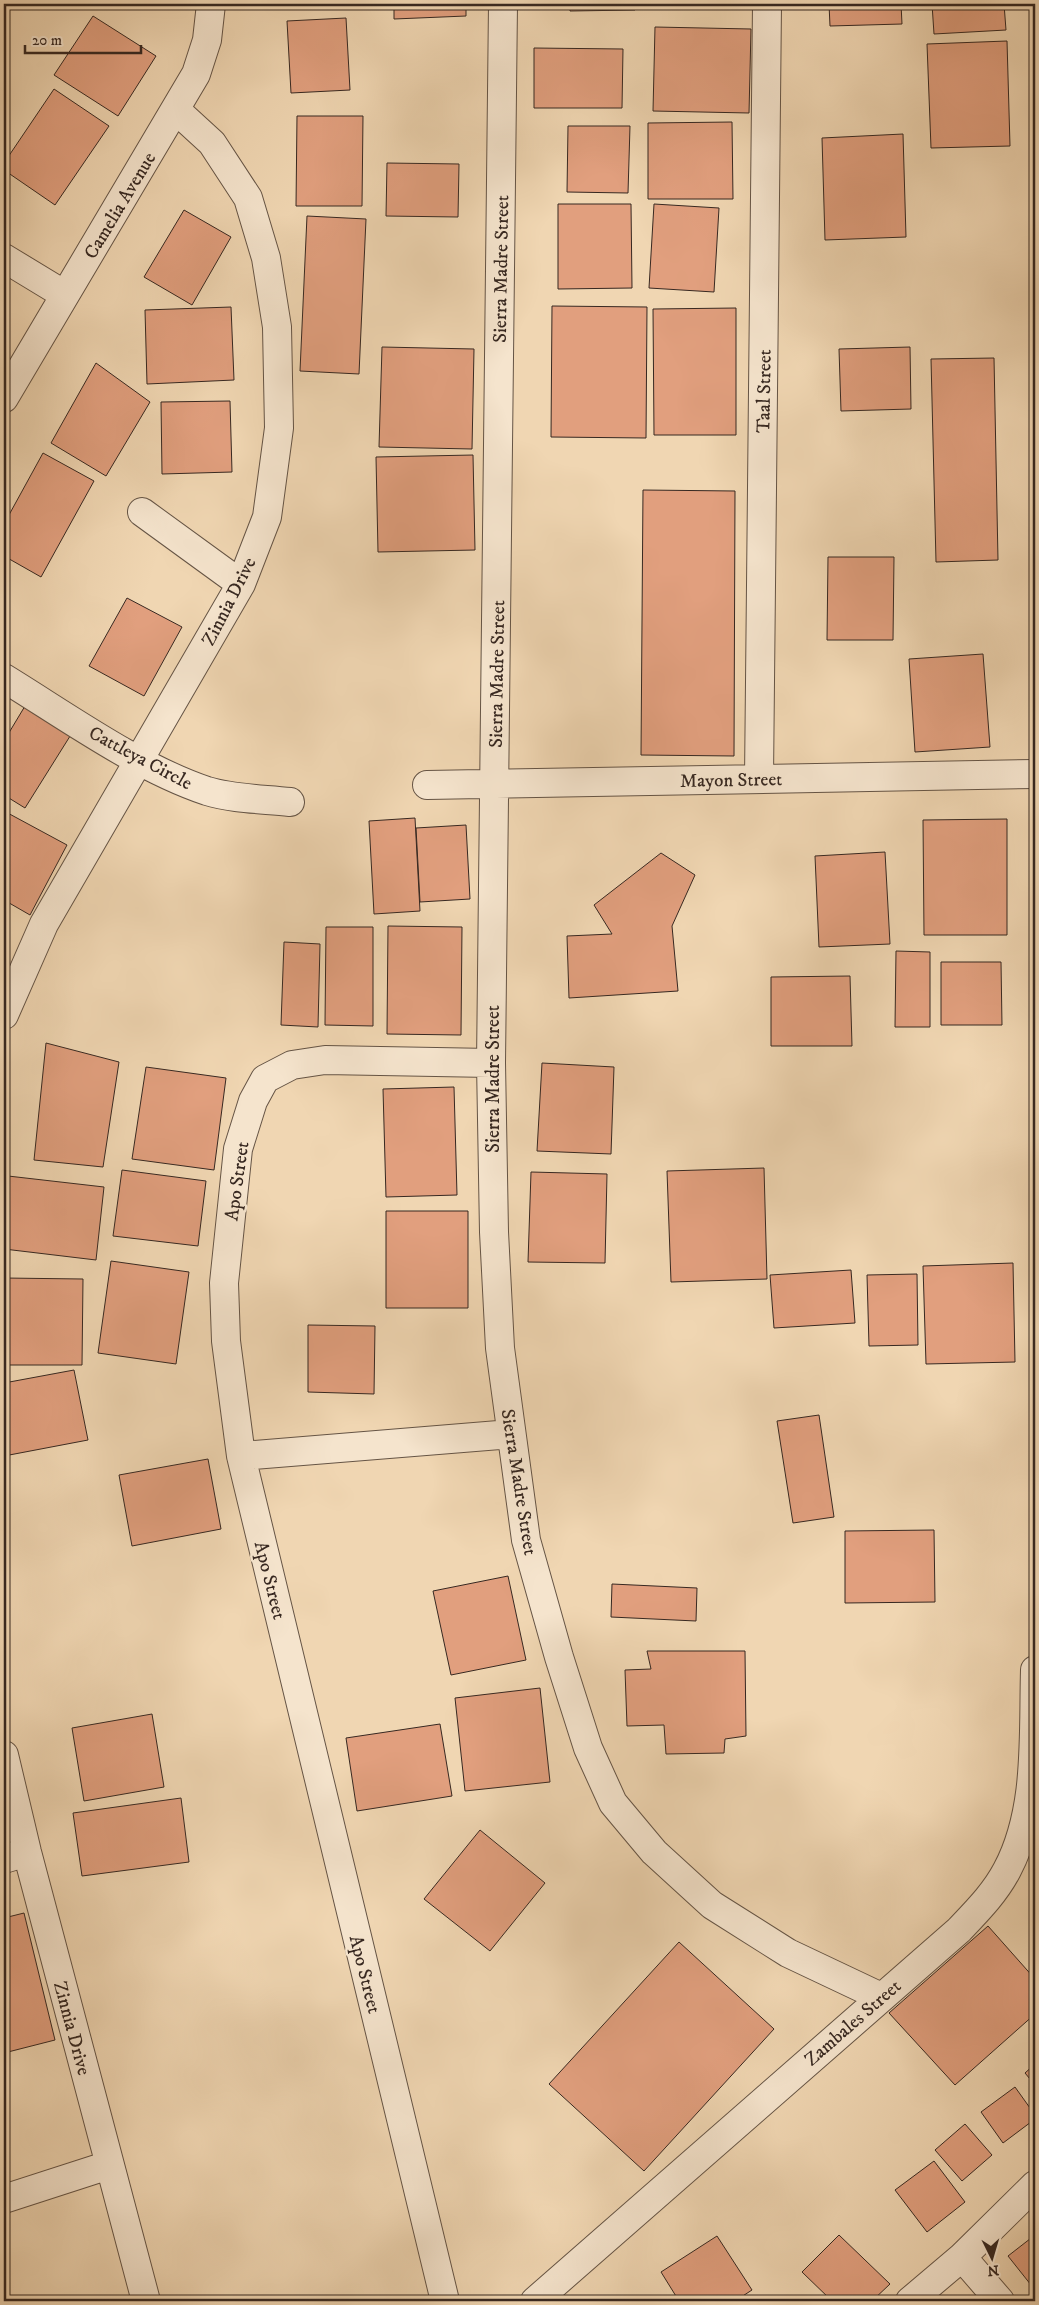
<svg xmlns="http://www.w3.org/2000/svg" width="1039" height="2305" viewBox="0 0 1039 2305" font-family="'IM FELL DW Pica',serif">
  <rect width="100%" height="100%" fill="#f0d6b2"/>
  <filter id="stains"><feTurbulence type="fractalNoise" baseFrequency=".004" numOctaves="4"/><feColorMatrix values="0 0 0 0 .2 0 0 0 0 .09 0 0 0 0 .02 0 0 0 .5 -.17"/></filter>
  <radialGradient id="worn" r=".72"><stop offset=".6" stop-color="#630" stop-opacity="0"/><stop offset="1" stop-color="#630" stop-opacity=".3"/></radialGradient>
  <path fill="#e19f7e" stroke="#372821" d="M394 4H466V16L394 19Z
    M570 4H635V10L570 11Z
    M654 4H715V6L654 7Z
    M829 4H901L902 24 830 26Z
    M932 4H1004L1006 30 934 34Z
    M93 16 156 56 118 116 54 75Z
    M346 18 350 90 291 93 287 21Z
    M655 27 751 29 749 113 653 111Z
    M1007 41 1010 146 931 148 927 44Z
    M534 48 623 49 622 108H534Z
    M54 89 109 126 55 205 4 170V163Z
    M297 116H363L362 206H296Z
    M732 122 733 199H648V123Z
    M568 126H630L628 193 567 192Z
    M903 134 906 237 825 240 822 138Z
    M387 163 459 164 458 217 386 216Z
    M558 204H631L632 288 558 289Z
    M654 204 719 208 714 292 649 288Z
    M184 210 231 237 192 305 144 277Z
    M307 216 366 219 359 374 300 371Z
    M552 306 647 307 646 438 551 437Z
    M231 307 234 380 147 384 145 310Z
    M736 308V435H654L653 309Z
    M382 347 474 349 472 449 379 447Z
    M910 347 911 409 841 411 839 349Z
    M994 358 998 560 936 562 931 359Z
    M96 363 150 402 106 476 51 443Z
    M230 401 232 472 162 474 161 402Z
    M43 453 94 481 41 577 4 556V524Z
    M473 455 475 550 378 552 376 457Z
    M643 490 735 491 734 756 641 755Z
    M828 557H894L893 640H827Z
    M127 598 182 627 144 696 89 666Z
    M983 654 990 747 915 752 909 659Z
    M25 706 72 733 25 808 4 795V741Z
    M4 811 67 845 30 915 4 900Z
    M415 818 420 911 374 914 369 821Z
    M1007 819V935H924L923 820Z
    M466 825 470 899 420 902 416 828Z
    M885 852 890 944 819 947 815 856Z
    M661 853 695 875 672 926 678 991 569 998 567 936 612 934 594 905Z
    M388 926 462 927 461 1035 387 1034Z
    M326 927H373V1026L325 1025Z
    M284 942 320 944 318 1027 281 1025Z
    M896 951 930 952V1027H895Z
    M941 962H1001L1002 1025H941Z
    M850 976 852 1046H771V977Z
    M46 1043 119 1062 103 1167 34 1160Z
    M542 1063 614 1067 611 1154 537 1151Z
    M146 1067 226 1078 214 1170 132 1159Z
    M454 1087 457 1195 386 1197 383 1089Z
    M764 1168 767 1279 671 1282 667 1171Z
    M122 1170 206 1181 198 1246 113 1236Z
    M531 1172 607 1174 605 1263 528 1262Z
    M8 1176 104 1187 96 1260 4 1249V1210Z
    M386 1211H468V1308H386Z
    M111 1261 189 1272 176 1364 98 1353Z
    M1013 1263 1015 1362 926 1364 923 1266Z
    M851 1270 855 1323 774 1328 770 1275Z
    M917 1274 918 1345 869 1346 867 1275Z
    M4 1278 83 1279 82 1365H4Z
    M308 1325 375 1326 374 1394 308 1392Z
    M74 1370 88 1440 4 1456V1383Z
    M819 1415 834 1517 793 1523 777 1421Z
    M208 1459 221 1529 132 1546 119 1475Z
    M934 1530 935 1602 845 1603V1531Z
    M508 1576 526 1660 451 1675 433 1591Z
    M612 1584 697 1588 696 1621 611 1617Z
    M647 1651H745L746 1736 725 1739 724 1753 666 1754 664 1725 627 1726 625 1670 651 1669Z
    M540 1688 550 1782 465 1791 455 1698Z
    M152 1714 164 1787 84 1801 72 1728Z
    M440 1724 452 1796 357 1811 346 1738Z
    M181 1798 189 1862 82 1876 73 1813Z
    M480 1830 545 1883 490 1951 424 1899Z
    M24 1913 55 2040 4 2053V1918Z
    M988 1926 1035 1979V2014L955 2085 889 2013Z
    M679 1942 774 2029 644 2171 549 2084Z
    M1035 2064V2085L1025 2073Z
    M1015 2087 1035 2115V2119L1003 2143 981 2112Z
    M965 2124 992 2155 962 2181 935 2150Z
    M934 2161 965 2202 927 2232 895 2190Z
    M839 2235 890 2284 872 2301H832L802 2272Z
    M1035 2235V2290L1008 2256Z
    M717 2236 752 2290 735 2301H679L661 2272Z"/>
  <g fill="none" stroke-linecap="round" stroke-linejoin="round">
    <g stroke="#655445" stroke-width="30">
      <path id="street" d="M503 4 491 1063 494 1232 500 1348 526 1540 559 1657 588 1748 613 1803 654 1852 712 1905 788 1953 881 1997
        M4 258 65 295
        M4 398 196 74 207 40 211 4
        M142 512 241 584
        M4 678C66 716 138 768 207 791 233 799 263 799 290 802
        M759 779 767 4
        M427 785 1035 774
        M4 1015 44 924 241 584 267 517 279 428 277 327 266 258 248 198 212 143 176 110
        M241 1456 511 1434
        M4 1755 27 1852 146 2301
        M4 1859 27 1852
        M4 2199 109 2165
        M962 2257 1000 2301
        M445 2301 241 1456 226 1341 224 1283 238 1149 253 1101 265 1079 292 1065 325 1060 491 1063
        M535 2301 959 1930C977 1911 995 1893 1007 1870 1039 1810 1033 1736 1035 1670
        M910 2301 962 2257 1035 2185"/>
    </g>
    <use href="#street" stroke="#f5e4cd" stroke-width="28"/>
  </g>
  <g text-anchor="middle" stroke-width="5" stroke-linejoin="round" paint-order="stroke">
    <g font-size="19" fill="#372821" stroke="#f5e4cd">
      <text transform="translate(119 205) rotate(-59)" y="7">Camelia Avenue</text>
      <text transform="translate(500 269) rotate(-89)" y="7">Sierra Madre Street</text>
      <text transform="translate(763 391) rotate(-89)" y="7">Taal Street</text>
      <text transform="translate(228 601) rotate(-63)" y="7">Zinnia Drive</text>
      <text transform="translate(496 674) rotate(-89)" y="7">Sierra Madre Street</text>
      <text transform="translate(141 757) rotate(28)" y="7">Cattleya Circle</text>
      <text transform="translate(731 779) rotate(-1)" y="7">Mayon Street</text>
      <text transform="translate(492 1079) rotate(-90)" y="7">Sierra Madre Street</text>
      <text transform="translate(236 1181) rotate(-82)" y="7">Apo Street</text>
      <text transform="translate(520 1482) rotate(81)" y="7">Sierra Madre Street</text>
      <text transform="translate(271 1580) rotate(76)" y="7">Apo Street</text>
      <text transform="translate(366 1974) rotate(76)" y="7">Apo Street</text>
      <text transform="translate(852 2022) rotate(-41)" y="7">Zambales Street</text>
      <text transform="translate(73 2028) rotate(75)" y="7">Zinnia Drive</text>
    </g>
  </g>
  <rect width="1039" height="2305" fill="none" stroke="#f0d6b2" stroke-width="20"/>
  <rect x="5" y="5" width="1029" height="2295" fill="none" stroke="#372821" stroke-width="2.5"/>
  <rect x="10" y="10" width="1019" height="2285" fill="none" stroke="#372821"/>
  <g transform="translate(992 2258) rotate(175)" stroke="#f5e4cd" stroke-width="4" paint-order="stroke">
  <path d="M0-4L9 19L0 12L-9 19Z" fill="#372821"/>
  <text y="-8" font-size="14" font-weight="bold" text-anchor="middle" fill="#372821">N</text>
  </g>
  <path d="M25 45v8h116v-8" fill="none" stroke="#372821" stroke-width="2.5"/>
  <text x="32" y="45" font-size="15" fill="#372821" stroke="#f5e4cd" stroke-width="4" paint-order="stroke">20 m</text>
  <rect width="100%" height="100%" filter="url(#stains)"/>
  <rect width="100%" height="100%" fill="url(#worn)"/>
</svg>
